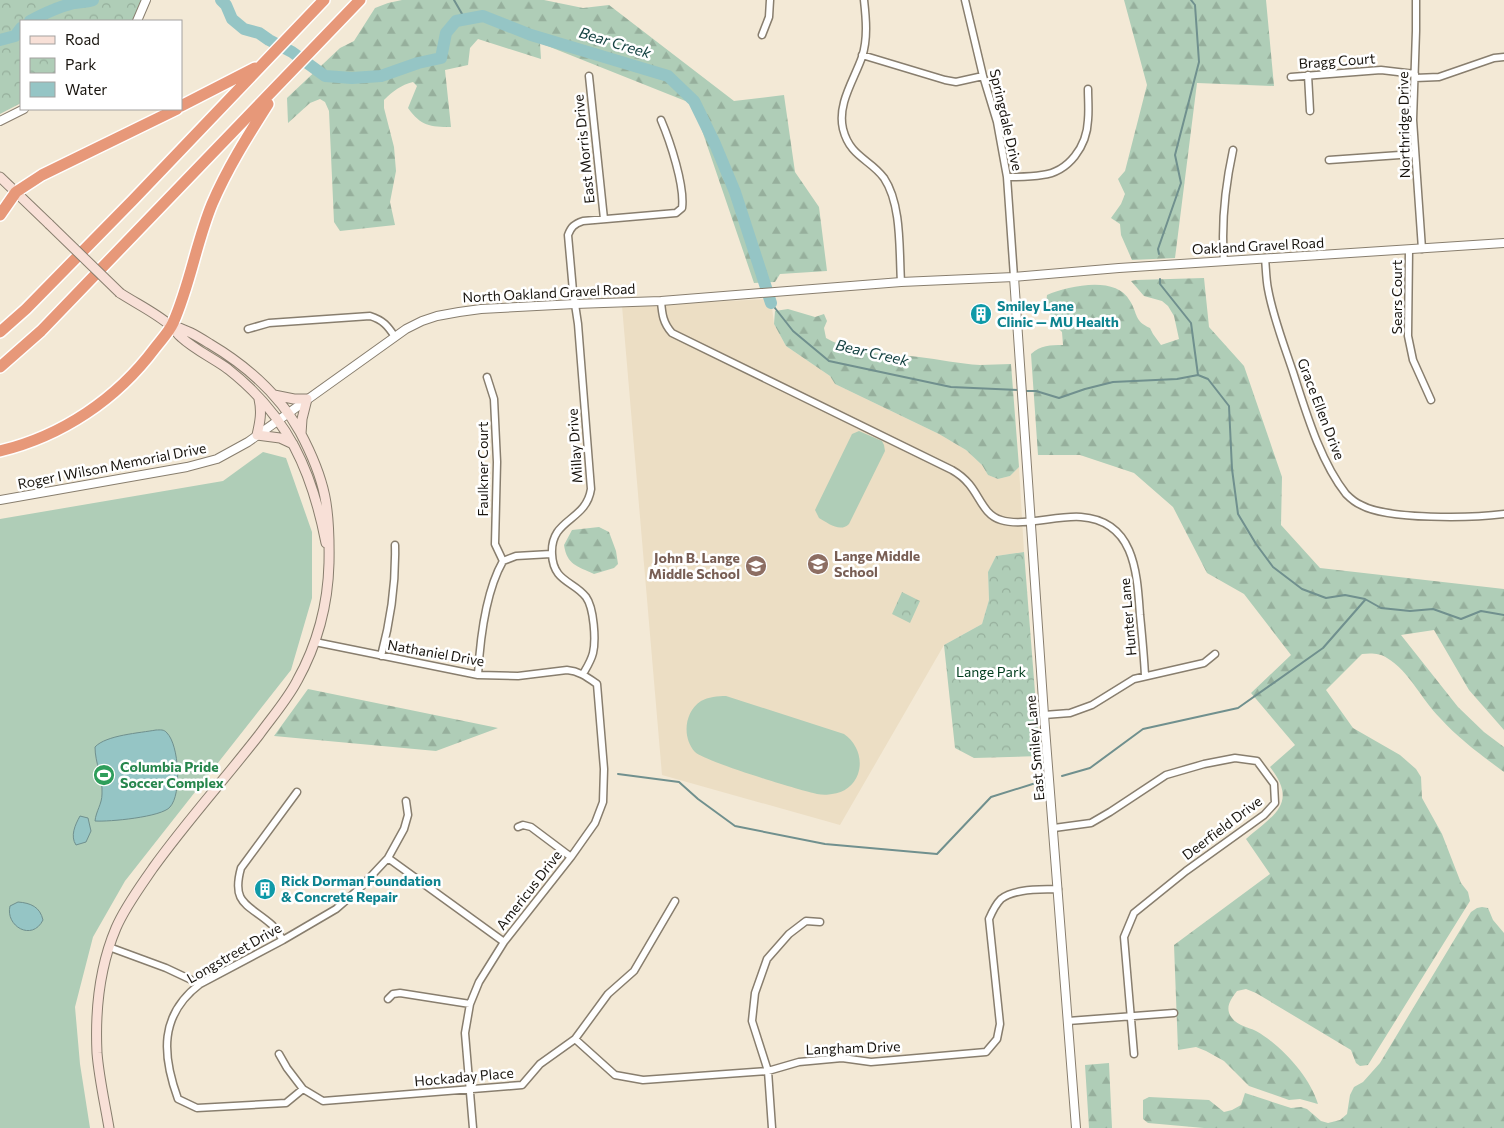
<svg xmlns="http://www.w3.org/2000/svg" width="1504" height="1128" viewBox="0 0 1504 1128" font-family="Commissioner,sans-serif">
  <defs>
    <pattern id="forest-firs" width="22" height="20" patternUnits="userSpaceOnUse" patternTransform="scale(1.25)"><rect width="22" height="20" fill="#afcdb7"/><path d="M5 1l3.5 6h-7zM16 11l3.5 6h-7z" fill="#96af9c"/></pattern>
    <pattern id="park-crowns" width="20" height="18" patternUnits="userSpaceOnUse" patternTransform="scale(1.25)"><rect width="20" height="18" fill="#afcdb7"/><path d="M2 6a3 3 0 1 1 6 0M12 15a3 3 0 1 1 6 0" fill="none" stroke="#96af9c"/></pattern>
  </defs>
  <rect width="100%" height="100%" fill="#f3e9d6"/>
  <path fill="#ecdec4" d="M771 299 774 324 786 346 830 376 835 384 939 434 966 450 982 465 988 475 998 479 1010 476 1019 467 1024 552 996 556 988 572 989 600 982 624 944 645 840 825 662 775 622 306Z"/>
  <path fill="#afcdb7" d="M859 431 882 441 884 445 885 451 849 524C840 533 828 523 819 518L815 510 852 434Z
    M263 452 286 458 312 532V598L291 670 125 881 93 937 75 1007 80 1064 90 1128H0V519L223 481Z
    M726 696 844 734C857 743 863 759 858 774 854 785 844 793 832 794 828 795 822 795 817 794 799 790 706 762 695 752 682 738 684 712 701 701 708 697 718 696 726 696Z"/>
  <path fill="url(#forest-firs)" d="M402 0H544L583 8 609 5 734 101 784 95 795 172 819 207 827 271 780 274 775 282 754 283 693 104 540 43 541 59 478 39 470 48 468 65 445 70 451 127C430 127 421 126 408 108L417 86 413 82C401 85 393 91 384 100V108L394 147 396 171 390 202 395 225 340 231 334 222 329 111 325 102 320 99 310 103 288 123 287 98 340 48 354 41 375 8 388 3Z
    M1124 0H1266L1274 86 1197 83 1175 258 1132 260 1121 235 1120 224 1111 218 1121 204 1125 194 1118 179 1125 171 1147 85Z
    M1204 278 1209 327 1244 366 1282 477 1281 525 1320 568 1504 589V730L1469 690 1434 630 1401 635 1458 707 1484 732 1504 747V772C1481 755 1459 739 1440 718 1421 699 1410 672 1387 658 1380 653 1370 653 1362 654L1326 690 1353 728 1400 755 1416 769 1421 777 1422 798 1442 834 1461 883 1468 892 1470 901 1368 1065 1360 1066 1356 1063 1351 1050 1256 993 1246 989 1237 991C1231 999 1224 1008 1232 1018 1238 1026 1248 1027 1256 1031 1281 1045 1310 1077 1318 1104L1300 1099 1289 1100 1249 1086 1224 1061 1206 1051 1196 1047 1178 1050 1174 945 1270 874 1246 839C1273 815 1299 804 1270 767L1295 745 1251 693 1291 655 1244 594 1207 573 1173 507 1134 473 1080 455H1038L1031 354C1041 345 1050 345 1063 345L1062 332 1055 325 1046 304 1047 295C1069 286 1116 275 1130 301 1138 314 1134 321 1150 328L1153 334 1161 345 1179 339 1174 316 1168 306 1162 301 1144 296 1131 281 1136 280Z
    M788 309 815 317 824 314 827 321 824 328 826 338C859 356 884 353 919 357 939 359 959 364 980 365 990 365 1001 364 1011 364L1019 467 1010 476 998 479 988 475 982 465 966 450 939 434 835 384 830 376 786 346 774 324 775 311Z
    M599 527 609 532 616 551 618 564 614 568 594 574C577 566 567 565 564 545L572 530Z
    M308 689 498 728 436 751 274 736Z
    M1482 907 1488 908 1493 920 1504 933V1128H1204L1148 1123 1143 1119V1100L1149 1097 1209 1100 1224 1112 1232 1110 1241 1105 1245 1093 1291 1108 1301 1107 1307 1109 1321 1121 1328 1123 1340 1120 1347 1114 1350 1095 1354 1087 1363 1082 1380 1063 1471 912 1477 908Z
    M1109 1063 1112 1128H1089L1085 1065Z"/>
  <path fill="url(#park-crowns)" d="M0 0H146L136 21H21V103L0 114Z
    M1024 552 1040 756 974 758 955 748 944 645 982 624 989 600 988 572 996 556Z
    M902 592 920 601 910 623 892 614Z"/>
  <path fill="#95c5c5" stroke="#70908e" d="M156 730C160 730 164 729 167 733 179 745 182 794 170 807 162 817 109 822 95 821 96 811 102 804 102 794 103 778 95 763 95 747 106 735 140 733 156 730Z
    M80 816 88 818 91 831 86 842 76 845C70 836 75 825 80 816Z
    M18 902C31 903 40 907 43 920 32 942 5 926 10 906Z"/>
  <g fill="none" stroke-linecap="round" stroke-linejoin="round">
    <path stroke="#70908e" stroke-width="2" d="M454 0 465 19
      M1159 254 1158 249 1181 183 1175 155 1199 62 1195 5 1191 0
      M1160 279V284L1191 323 1198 375
      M771 303 793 331 829 361 951 387 1019 390
      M1024 391H1036L1059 398 1085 389 1113 382 1177 379 1198 375 1208 379 1229 406 1232 469 1238 514 1256 544 1273 567 1302 589 1326 598 1345 595 1365 599 1381 608 1410 611 1433 609 1461 619 1481 611 1504 615
      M618 774 679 782 698 799 735 826 825 844 937 854 991 797 1039 782
      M1062 776 1090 768 1143 729 1238 708 1323 648 1365 600"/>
    <path stroke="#95c5c5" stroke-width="12" d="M221 0 226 5 232 19 244 29 259 33 269 40 292 52 325 76 352 78 381 76 418 63 441 58 446 33 456 21 483 16 531 35 668 76 694 101 715 144 735 192 771 303
      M30 21C43 14 58 7 74 3 80 2 87 2 93 0
      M0 40 15 36 21 28"/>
    <g stroke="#887e6e" stroke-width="9">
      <path id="minor" d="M864 0C866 18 868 39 862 57 854 80 837 104 843 129 850 157 870 159 884 178 902 205 899 251 901 282
        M965 0 983 76 997 122 1007 177 1014 277
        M1416 0V31L1413 120 1422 249
        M762 35 769 17 770 0
        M862 55 945 80 956 82 983 76
        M1308 75 1310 111
        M589 76 604 219
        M1291 77 1381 70 1415 74
        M1415 78 1439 77 1494 58 1504 57
        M1329 160 1414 154
        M1007 177C1019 177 1031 177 1042 175 1069 172 1087 146 1088 120 1089 110 1088 99 1088 89
        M1409 250 1408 336 1413 360 1431 400
        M1265 258C1266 268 1266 279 1268 289 1273 317 1284 345 1293 372 1306 412 1320 461 1346 494 1350 498 1356 503 1361 505 1388 520 1472 518 1504 514
        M1224 261C1221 223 1225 187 1233 150
        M661 301C662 314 663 323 672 333L952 470C959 474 964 478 969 484 980 497 984 515 1001 520 1023 527 1057 515 1081 517 1135 521 1137 573 1140 615 1142 635 1144 655 1145 676
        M248 329 269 323 370 316C383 320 388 326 395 337
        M487 377 494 399 497 462 495 544 503 561
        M315 642 478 675 518 676 567 670C579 671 587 677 597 684L604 769 603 802 595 823 571 857 504 942 479 982 470 1004 465 1033 473 1128
        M381 656C391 619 396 583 395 545
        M583 674C587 667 591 661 593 653 596 640 594 608 586 597 574 581 553 582 552 554 550 518 586 522 591 489L578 324 573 291 568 235C571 227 574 224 583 221L676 213 682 208C685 186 670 141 661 120
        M478 675C480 640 486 591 503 561L516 556 551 554
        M1044 715 1070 713 1092 705 1134 679 1204 663 1215 654
        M518 827 523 825 531 827 571 857
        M1054 828 1091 823 1110 812 1166 775 1204 764 1235 758 1257 761 1274 784 1275 803 1264 815 1186 871 1134 913 1124 937 1134 1054
        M388 858 504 942
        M283 940C279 935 276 928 271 924 248 904 231 904 241 868L297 792
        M109 947 166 968 200 984
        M388 999 393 994 400 993 470 1004
        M1068 1021 1174 1013
        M575 1039 615 1075 643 1080 768 1071 799 1062 842 1058 871 1062 986 1052 997 1039 1000 1024 989 919C992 912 995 905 1001 899 1015 888 1041 890 1058 889
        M279 1054 287 1068 303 1089 323 1101 522 1085 540 1064 575 1039 608 994 634 971 675 901
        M303 1089 286 1103 197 1108 178 1099C162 1055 159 1015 200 984L283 940 336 909 359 889 388 858 404 829 408 815 406 801
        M772 1128 768 1071 752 1021 755 993 767 959 789 934 806 921 820 922"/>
    </g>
    <g stroke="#887e6e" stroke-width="10">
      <path id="tertiary" d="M137 21 146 0
        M0 121 24 109
        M1014 277 1044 715 1076 1128
        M0 500 187 467 217 459 248 442 406 329 422 321 437 316 459 312 481 309 575 304 661 301 901 282 1014 277 1119 268 1504 243"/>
    </g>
    <g stroke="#887e6e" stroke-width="11">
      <path id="secondary" d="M0 177 49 224
        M120 293C137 304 156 313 171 326 175 329 177 334 181 337 195 350 213 358 228 369 288 416 312 471 326 543
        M274 395 294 399H307L302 419 301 434
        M259 399C262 412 260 422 257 435L280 438 293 444
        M109 1128C105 1104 99 1078 97 1053 95 1011 99 968 116 928 125 907 140 887 153 868 186 822 224 780 259 735 272 717 287 700 297 681 317 645 328 605 329 563 330 508 326 481 300 432 279 394 247 366 210 344 197 336 186 329 172 326"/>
    </g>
    <g stroke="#fff" stroke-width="14">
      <path id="motorway" d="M181 106 255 68
        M0 215 16 192 42 175 177 109
        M0 332 26 309 133 200 324 0
        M0 367 41 331 360 0
        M0 451C62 436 117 399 155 348 161 340 169 332 173 323 190 285 196 243 212 204 227 169 247 137 268 104"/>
    </g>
    <use href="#minor" stroke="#fff" stroke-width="6"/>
    <use href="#tertiary" stroke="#fff" stroke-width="8"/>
    <use href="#secondary" stroke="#f8e0d7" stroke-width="9"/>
    <use href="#motorway" stroke="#e79879" stroke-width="11"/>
    <g stroke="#887e6e" stroke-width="11" stroke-linecap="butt">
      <path id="secondary-bridge" d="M49 224 120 293"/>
    </g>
    <use href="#secondary-bridge" stroke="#f8e0d7" stroke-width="9"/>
  </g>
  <defs>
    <g id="building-disc" transform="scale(1.125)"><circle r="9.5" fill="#0f9aa8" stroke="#fff"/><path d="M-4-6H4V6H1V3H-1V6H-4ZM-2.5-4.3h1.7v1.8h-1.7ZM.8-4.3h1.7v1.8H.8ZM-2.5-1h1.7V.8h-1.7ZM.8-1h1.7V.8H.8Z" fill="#fff"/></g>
    <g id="school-disc" transform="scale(1.125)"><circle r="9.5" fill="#8d6e63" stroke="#fff"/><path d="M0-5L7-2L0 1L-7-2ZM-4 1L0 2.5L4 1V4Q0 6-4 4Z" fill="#fff"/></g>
    <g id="stadium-disc" transform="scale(1.125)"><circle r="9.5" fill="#2e9e5b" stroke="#fff"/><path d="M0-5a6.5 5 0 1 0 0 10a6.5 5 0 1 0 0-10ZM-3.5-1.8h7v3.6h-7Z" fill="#fff"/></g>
  </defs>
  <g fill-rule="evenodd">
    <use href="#building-disc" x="981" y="314"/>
    <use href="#school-disc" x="818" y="564"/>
    <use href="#school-disc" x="756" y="566"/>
    <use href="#stadium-disc" x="104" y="775"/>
    <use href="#building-disc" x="265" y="889"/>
  </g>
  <g text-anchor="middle" stroke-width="5" stroke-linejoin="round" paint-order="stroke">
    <g font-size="14" fill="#18140e" stroke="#fff">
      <text transform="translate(1337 61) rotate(-4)" y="5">Bragg Court</text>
      <text transform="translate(1006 120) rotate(77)" y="5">Springdale Drive</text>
      <text transform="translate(1404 125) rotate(-91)" y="5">Northridge Drive</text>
      <text transform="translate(584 149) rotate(-96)" y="5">East Morris Drive</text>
      <text transform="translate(1258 246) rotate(-3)" y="5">Oakland Gravel Road</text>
      <text transform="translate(549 293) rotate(-3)" y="5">North Oakland Gravel Road</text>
      <text transform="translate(1397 297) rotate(-90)" y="5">Sears Court</text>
      <text transform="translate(1321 409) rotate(69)" y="5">Grace Ellen Drive</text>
      <text transform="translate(575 446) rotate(-94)" y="5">Millay Drive</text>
      <text transform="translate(112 466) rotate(-11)" y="5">Roger I Wilson Memorial Drive</text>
      <text transform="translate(483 469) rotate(-90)" y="5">Faulkner Court</text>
      <text transform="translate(1128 617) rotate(-95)" y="5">Hunter Lane</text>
      <text transform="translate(436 653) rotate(10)" y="5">Nathaniel Drive</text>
      <text transform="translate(1035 748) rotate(-95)" y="5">East Smiley Lane</text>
      <text transform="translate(1222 828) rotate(-37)" y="5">Deerfield Drive</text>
      <text transform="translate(529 890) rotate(-52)" y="5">Americus Drive</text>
      <text transform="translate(234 953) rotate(-30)" y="5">Longstreet Drive</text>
      <text transform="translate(853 1048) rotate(-2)" y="5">Langham Drive</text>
      <text transform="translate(464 1077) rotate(-5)" y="5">Hockaday Place</text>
    </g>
    <g font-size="14" font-weight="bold" fill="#0d838f" stroke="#fff" text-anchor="start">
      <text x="997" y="311">Smiley Lane<tspan x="997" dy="16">Clinic — MU Health</tspan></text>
      <text x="281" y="886">Rick Dorman Foundation<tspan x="281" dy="16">&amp; Concrete Repair</tspan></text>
    </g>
    <g font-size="14" font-weight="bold" fill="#785e54" stroke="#fff" text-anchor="start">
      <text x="834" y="561">Lange Middle<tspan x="834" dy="16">School</tspan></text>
      <text x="740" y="563" text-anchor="end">John B. Lange<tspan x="740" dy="16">Middle School</tspan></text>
    </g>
    <g font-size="14" fill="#013d1d" stroke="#fff">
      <text x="991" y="677">Lange Park</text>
    </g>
    <g font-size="14" font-weight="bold" fill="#27864d" stroke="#fff" text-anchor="start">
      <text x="120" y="772">Columbia Pride<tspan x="120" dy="16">Soccer Complex</tspan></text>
    </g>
    <g font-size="15" font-style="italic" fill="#174444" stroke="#fff">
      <text transform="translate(615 43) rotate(17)" y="5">Bear Creek</text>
      <text transform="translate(872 353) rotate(13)" y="5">Bear Creek</text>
    </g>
  </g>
  <rect x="20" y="20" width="162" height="90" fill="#ffffff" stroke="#a3a19f"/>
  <rect x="30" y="36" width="25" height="8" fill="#f8e0d7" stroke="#a3a19f"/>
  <text x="65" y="45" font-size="15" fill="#18140e">Road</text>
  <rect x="30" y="58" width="25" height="15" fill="url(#park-crowns)" stroke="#a3a19f"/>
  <text x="65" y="70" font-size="15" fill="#18140e">Park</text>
  <rect x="30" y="82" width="25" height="15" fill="#95c5c5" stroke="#a3a19f"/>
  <text x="65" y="95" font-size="15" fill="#18140e">Water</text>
</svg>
